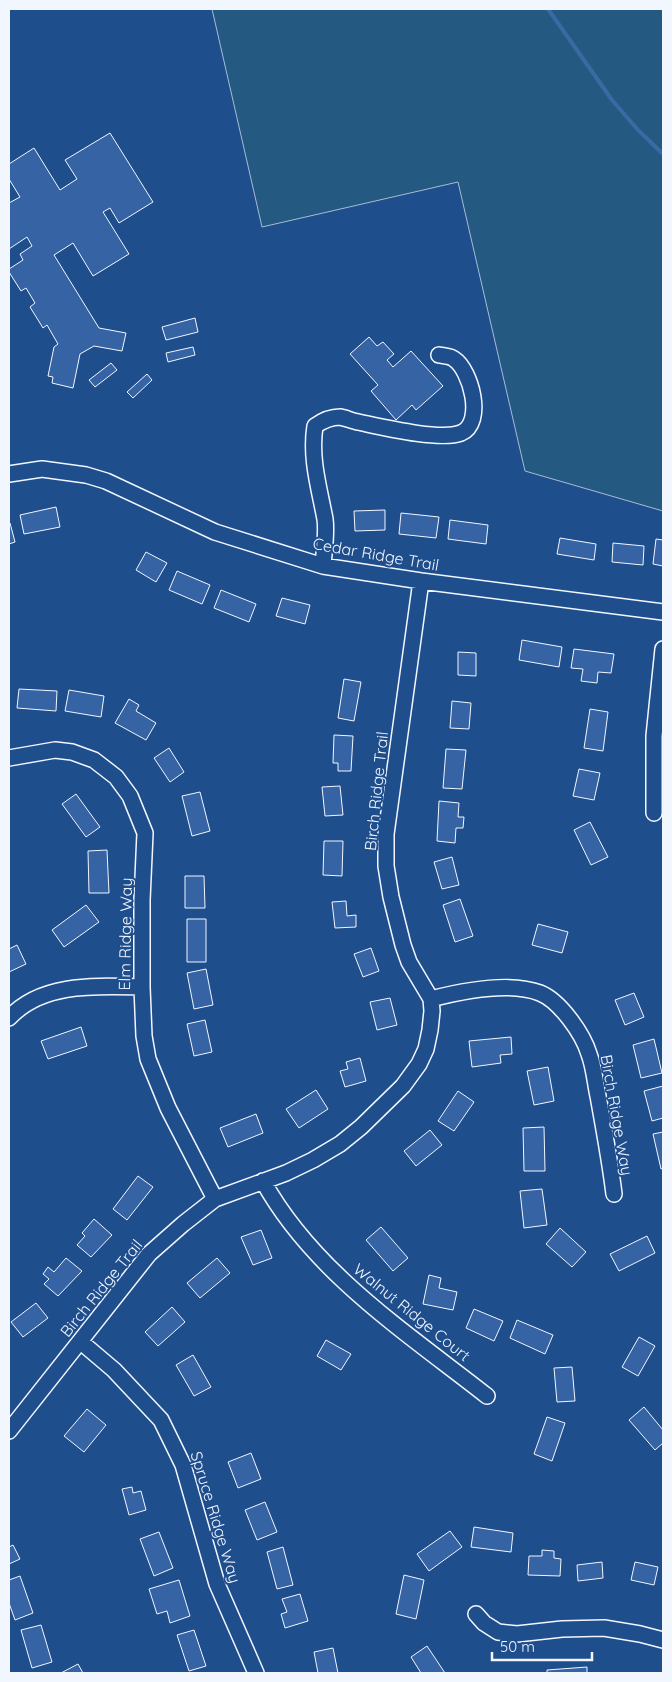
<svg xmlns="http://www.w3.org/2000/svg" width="672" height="1682" viewBox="0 0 672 1682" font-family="Quicksand,sans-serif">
  <rect width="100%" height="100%" fill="#1f4e8c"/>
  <path fill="#245a82" stroke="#a8bbd7" d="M212 9H663V511L525 471 458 182 262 227Z"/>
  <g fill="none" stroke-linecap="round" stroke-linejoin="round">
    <path stroke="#3b69a3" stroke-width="4" d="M548 9 612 100 638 130 663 154"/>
  </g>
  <path fill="#3563a3" stroke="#f2f6ff" d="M110 133 153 202 119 223 110 208 103 212 129 254 93 276 73 243 54 255 99 328 126 333 122 351 94 346 80 354 73 388 52 383 53 377 48 376 54 347 58 344 47 325 43 328 30 307 35 303 26 288 21 291 9 272V269L23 260 20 254 32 246 27 237 9 249V203L20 197 9 179V164L34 148 60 190 77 179 65 160Z
    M195 318 198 332 166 340 162 327Z
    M369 337 377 346 383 342 394 354 387 360 393 367 411 351 443 386 416 410 412 405 396 420 371 391 378 385 350 354Z
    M193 347 195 355 168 362 166 353Z
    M111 363 117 370 95 387 89 380Z
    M147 374 152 380 133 398 127 392Z
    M56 507 60 527 24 534 20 515Z
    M385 510V530L355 531 354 511Z
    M401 513 439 517 436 538 399 534Z
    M450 520 488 525 486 544 448 539Z
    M9 523H10L15 542 9 544Z
    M560 538 596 544 594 560 557 554Z
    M656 539 663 540V566L653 564Z
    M613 543 644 546 643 565 612 562Z
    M146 552 167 563 156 582 136 570Z
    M177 571 210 585 202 604 169 590Z
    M221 590 256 604 249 622 214 608Z
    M282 598 310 605 305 624 276 616Z
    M522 640 562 647 559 667 519 660Z
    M574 649 614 654 611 673 598 672 597 683 581 681 583 669 571 668Z
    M458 652 476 653V676L458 675Z
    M344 679 361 682 354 721 338 718Z
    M19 689 57 691 56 711 17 708Z
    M69 690 104 696 101 717 65 711Z
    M129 699 139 705 136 711 156 723 146 740 115 723Z
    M452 701 471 703 469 729 450 728Z
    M590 709 608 712 603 751 584 748Z
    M334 735 353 736 351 771H338V763H333Z
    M169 748 184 772 170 782 154 758Z
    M446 749 466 750 462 789 443 788Z
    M579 769 600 773 594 800 573 796Z
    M340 786 343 815 325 816 322 787Z
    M200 792 210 831 192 836 182 796Z
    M76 794 100 827 86 837 62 804Z
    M439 801 459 803 458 817H464L463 828H456L455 843 437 841Z
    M590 822 608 857 591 865 574 830Z
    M324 841H343L342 876 323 875Z
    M107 850 109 893H89L88 851Z
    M452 857 459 885 442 889 434 862Z
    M185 876H204L205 908H185Z
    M460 899 473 936 455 942 443 905Z
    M346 901 347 916 356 915V927L335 928 332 902Z
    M86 905 99 922 64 947 52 930Z
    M187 919H206V962H187Z
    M538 924 568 932 562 953 532 945Z
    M17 945 26 964 9 972V949Z
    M371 948 379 971 363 977 354 954Z
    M206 969 213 1005 194 1009 187 973Z
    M634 993 644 1017 625 1025 615 1000Z
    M390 998 397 1025 377 1030 370 1002Z
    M205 1020 212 1052 194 1056 187 1024Z
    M81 1027 87 1046 48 1059 41 1041Z
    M511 1037 512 1054 500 1055 501 1063 472 1067 469 1041Z
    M654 1039 662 1073 641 1078 633 1045Z
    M360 1058 366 1081 345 1087 340 1071 348 1069 346 1062Z
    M548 1067 554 1101 534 1105 527 1071Z
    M663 1086V1118L652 1121 644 1091Z
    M316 1090 328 1109 299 1128 286 1109Z
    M458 1091 474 1102 454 1131 438 1121Z
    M256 1114 263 1133 228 1147 220 1128Z
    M544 1127 545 1171H524L523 1128Z
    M430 1130 442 1145 416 1166 404 1151Z
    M663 1132V1168L661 1169 653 1134Z
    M138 1176 153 1187 127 1220 113 1209Z
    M542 1189 547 1225 524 1228 520 1191Z
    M94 1219 112 1235 91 1257 77 1245 85 1236 82 1233Z
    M381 1227 408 1258 393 1271 366 1240Z
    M560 1228 586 1252 572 1267 546 1244Z
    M261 1230 272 1258 253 1265 241 1237Z
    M647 1236 655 1253 619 1271 610 1254Z
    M66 1258 82 1271 58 1296 44 1284 49 1279 43 1274 48 1267 54 1272Z
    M217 1258 230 1273 200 1298 187 1283Z
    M429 1275 441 1278 439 1288 457 1292 453 1310 423 1304Z
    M36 1303 48 1318 23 1337 11 1322Z
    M172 1307 185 1322 158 1346 145 1332Z
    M474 1309 503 1321 494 1341 466 1328Z
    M517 1320 553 1335 545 1354 510 1338Z
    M639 1337 655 1346 638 1376 622 1367Z
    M326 1340 351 1354 341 1370 317 1356Z
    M193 1355 211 1387 194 1396 176 1365Z
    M572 1367 575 1401 557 1402 554 1368Z
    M644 1407 663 1430V1443L655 1450 629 1420Z
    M87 1409 106 1425 84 1452 64 1436Z
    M547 1417 565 1423 552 1461 534 1454Z
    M251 1453 261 1479 238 1488 228 1462Z
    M132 1487 133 1493 141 1491 146 1510 129 1515 122 1489Z
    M265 1502 277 1532 257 1540 245 1510Z
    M474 1527 513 1533 511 1552 471 1547Z
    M450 1531 462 1547 429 1571 417 1554Z
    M159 1532 173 1568 154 1576 140 1539Z
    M13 1545 20 1559 9 1564V1547Z
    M283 1547 293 1585 277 1589 267 1552Z
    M542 1550 554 1551V1558L561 1559 560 1576 528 1575 529 1556H542Z
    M602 1562 603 1578 578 1581 577 1565Z
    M635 1562 658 1567 654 1585 631 1580Z
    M404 1575 424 1580 416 1619 396 1614Z
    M20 1576 33 1613 15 1620 9 1603V1580Z
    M179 1580 190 1616 170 1623 167 1611 157 1614 149 1589Z
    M300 1594 308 1621 285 1628 281 1614 287 1612 282 1599Z
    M41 1625 52 1662 32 1668 21 1630Z
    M194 1630 206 1666 189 1671 177 1635Z
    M427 1646 445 1673H421L411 1657Z
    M333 1648 338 1673H318L314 1652Z
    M78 1664 83 1673H61Z
    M587 1667V1673H547V1670Z"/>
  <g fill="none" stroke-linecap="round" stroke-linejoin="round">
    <g stroke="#f2f6ff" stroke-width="18">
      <path id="minor" d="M9 474 42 469 86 475 106 481 215 532 323 566 421 581 663 612
        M323 566C324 551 327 533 325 519 319 487 310 458 315 426 322 421 331 417 340 417 346 418 352 421 358 422 382 427 440 441 461 433 485 423 471 370 454 359 451 356 444 356 439 355
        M9 758 55 750 72 752 94 760 116 777 130 796 145 833 142 900V987L144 1036 148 1059 168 1108 215 1199
        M654 813V736L663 649
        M431 999C462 991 509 981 540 993 560 1001 583 1034 589 1054 594 1067 595 1082 598 1096 604 1129 610 1161 614 1194
        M9 1018C42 982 97 986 142 987
        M263 1181C313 1272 407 1333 487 1396
        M81 1342 114 1370 161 1420 183 1465 217 1584 256 1673
        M9 1431 149 1254 183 1224 215 1199 286 1173 313 1160 340 1144 361 1127 403 1086 419 1064 426 1049 430 1030 432 1011 431 999 409 962 403 945 391 897 386 866V834L421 581
        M476 1614 484 1623 498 1632 517 1634 562 1629 604 1628 640 1634 663 1640"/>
    </g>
    <use href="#minor" stroke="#1f4e8c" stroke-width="15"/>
  </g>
  <g text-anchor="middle" stroke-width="4" stroke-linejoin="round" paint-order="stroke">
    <g font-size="16" fill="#f2f6ff" stroke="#1f4e8c">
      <text transform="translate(376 554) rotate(10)" y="6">Cedar Ridge Trail</text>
      <text transform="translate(376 791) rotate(-84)" y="6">Birch Ridge Trail</text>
      <text transform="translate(125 934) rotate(-89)" y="6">Elm Ridge Way</text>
      <text transform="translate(617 1115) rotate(80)" y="6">Birch Ridge Way</text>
      <text transform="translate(101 1288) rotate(-51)" y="6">Birch Ridge Trail</text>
      <text transform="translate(412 1312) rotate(39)" y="6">Walnut Ridge Court</text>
      <text transform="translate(216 1517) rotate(73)" y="6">Spruce Ridge Way</text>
    </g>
  </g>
  <rect width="672" height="1682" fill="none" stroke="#f2f6ff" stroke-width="20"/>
  <path d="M492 1652v8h100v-8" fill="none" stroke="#f2f6ff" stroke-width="2.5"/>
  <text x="500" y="1652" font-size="15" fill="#f2f6ff" stroke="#1f4e8c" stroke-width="4" paint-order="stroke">50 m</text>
</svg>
